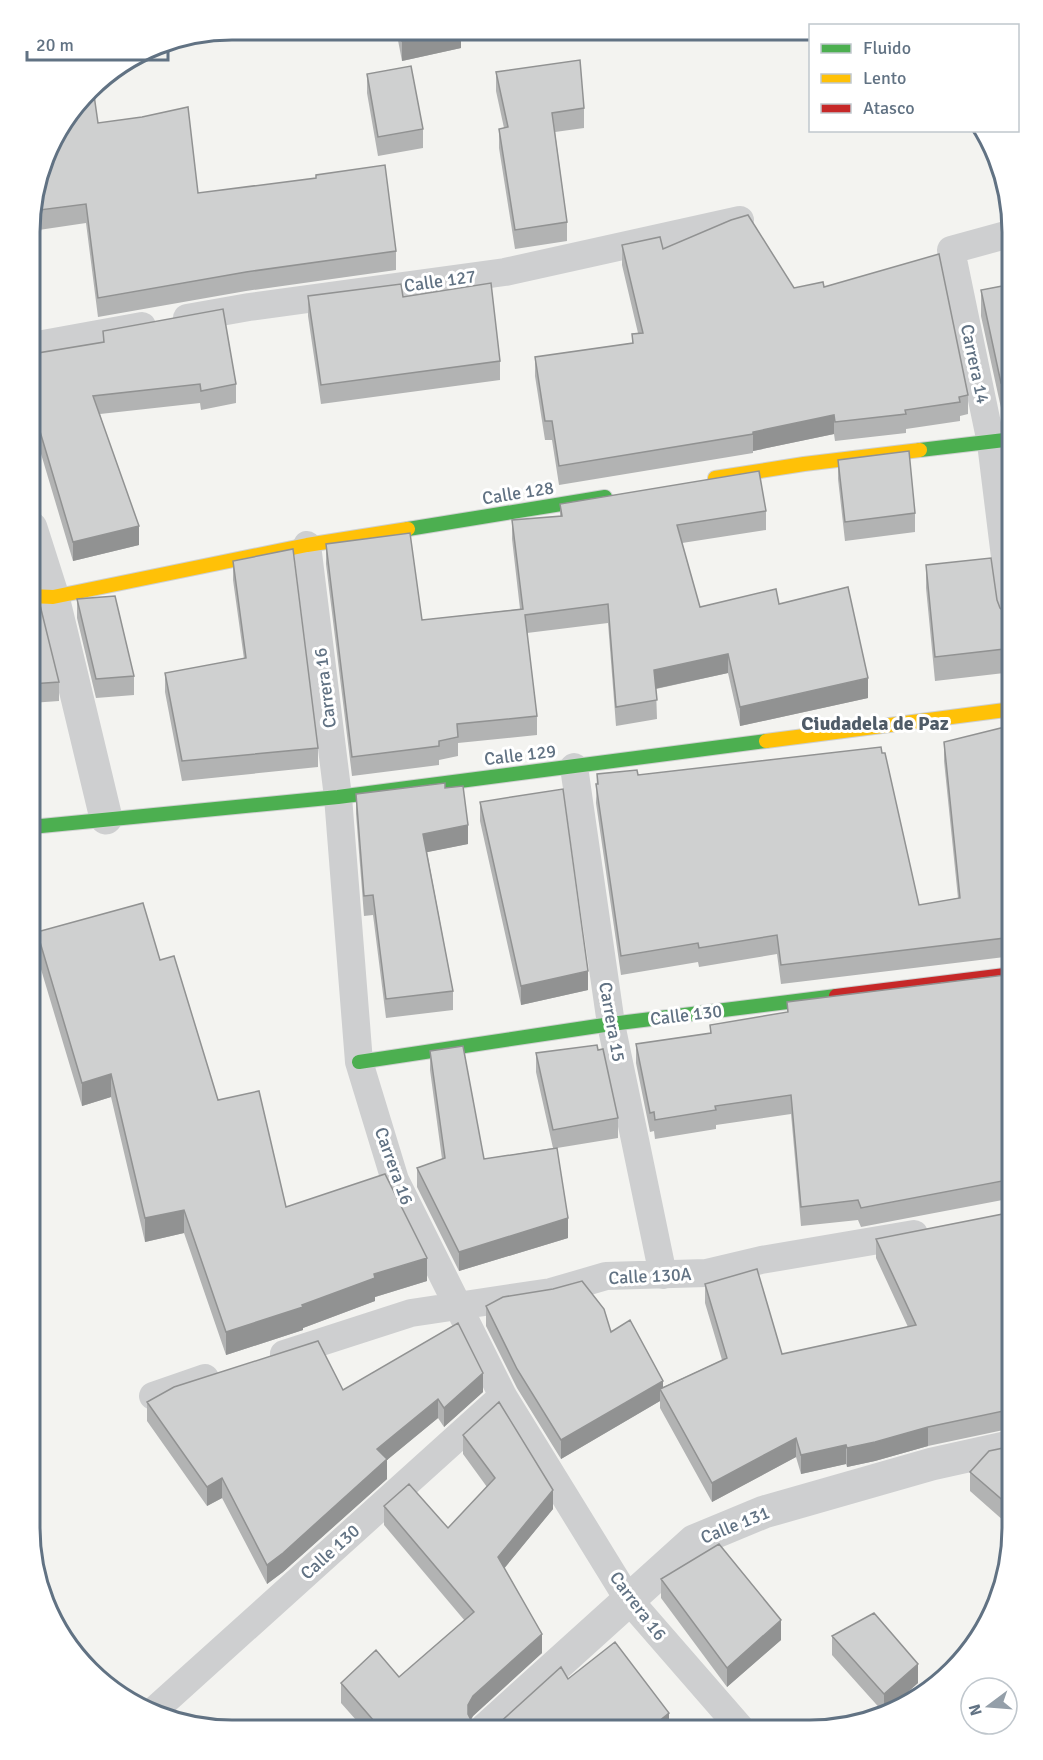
<svg xmlns="http://www.w3.org/2000/svg" width="1043" height="1760" viewBox="0 0 1043 1760" font-family="Signika,sans-serif">
  <rect width="100%" height="100%" fill="#f3f3f0"/>
  <g fill="none" stroke-linecap="round" stroke-linejoin="round">
    <g stroke="#ced0d0" stroke-width="16">
      <path id="fast" d="M920 450 1013 439
        M408 529 605 497
        M31 827 338 797 766 741
        M359 1062 611 1024 836 996"/>
    </g>
    <g stroke="#ced0d0" stroke-width="16">
      <path id="slow" d="M715 478 804 464 920 450
        M31 596 53 597 307 545 408 529
        M766 741 1013 709"/>
    </g>
    <g stroke="#ced0d0" stroke-width="16">
      <path id="jam" d="M836 996 1013 974"/>
    </g>
    <path stroke="#cecfd0" stroke-width="28" d="M187 318 249 307 505 272 740 220
      M32 346 142 326
      M307 545 338 797 359 1062 395 1180 503 1396 628 1599 742 1730
      M1013 622 991 443 951 250 1013 233
      M574 767 611 1024 663 1275
      M284 1354 411 1313 551 1292 606 1276 706 1273 761 1260 914 1234
      M153 1396 205 1378
      M157 1708 503 1396"/>
    <path stroke="#cecfd0" stroke-width="33" d="M31 528 53 597 106 818
      M486 1729 694 1541 764 1512 932 1464 1013 1446"/>
    <use href="#fast" stroke="#4caf50" stroke-width="14"/>
    <use href="#slow" stroke="#ffc107" stroke-width="14"/>
    <use href="#jam" stroke="#c62828" stroke-width="14"/>
  </g>
  <path fill="#b2b3b3" d="M396 30 461 31V48L402 61Z
    M496 72 584 108V128L555 132 567 222V241L515 249 499 148V129L504 128 496 91Z
    M367 74 423 129V148L378 156 367 93Z
    M98 123 198 193 396 251V270L246 291 98 317 86 223 32 231V207Z
    M622 245 663 249 794 288 824 287 968 395V414L960 416V421L906 429V433L835 441 834 434 753 451V453L559 485 552 440H545L535 376V357L632 343V334L638 333 622 265Z
    M1013 284V405L1001 408 981 316V290Z
    M308 296 403 297 500 361V380L321 404 308 316Z
    M103 331 236 384V403L201 410 200 403 100 414 139 545 73 561 33 427 31 420 32 354 103 342Z
    M838 460 915 513V532L845 541 838 479Z
    M560 504 766 511V530L682 543 700 607 779 604 868 698 740 726 728 673 656 689 657 719 616 726 608 623 527 633 537 716V735L458 743V756L439 760V765L352 776 326 564V544L422 620 520 609 512 539V520L560 516Z
    M233 561 318 748V767L182 781 165 692V673L244 659 233 580Z
    M926 565 997 600 1000 608 1007 614H1013V672L935 681 926 588Z
    M77 599 134 676V695L96 698 77 618Z
    M31 602 59 682V701L31 703Z
    M944 742H1013V956L781 984 777 954 699 967 698 962 621 975 596 803 597 774 638 775 882 753 919 905 958 898 944 761Z
    M445 788 468 844 427 852 453 991V1010L386 1018 373 915 364 916 356 814V794Z
    M480 802 588 990 521 1005 480 821Z
    M37 932 160 960 218 1100 286 1207 427 1281 375 1297V1301L303 1328V1330L226 1355 184 1233 145 1242 111 1097 82 1106 37 956Z
    M1013 974V1198L861 1227 858 1220 801 1226 791 1114 716 1125V1129L655 1139 654 1131 650 1132 636 1063V1044L710 1033V1025L787 1013V1002Z
    M598 1050 618 1118V1138L557 1148 568 1238 459 1271 417 1187V1168L442 1159 430 1070V1051L484 1159 553 1148 536 1072V1053Z
    M1013 1212V1428L928 1446 875 1461 847 1467 846 1464 801 1474 796 1457 712 1502 660 1408V1401L561 1459 517 1388 486 1326V1306L611 1332 663 1387 722 1360 705 1303V1284L782 1354 908 1327 876 1258V1239Z
    M343 1390 483 1392 444 1427 438 1418 387 1460V1479L283 1572 267 1584 222 1498 207 1506 147 1421V1402Z
    M463 1435 553 1509 504 1568 542 1653 473 1716 471 1720 472 1722 481 1728H490L568 1679 669 1730 364 1729 341 1703V1683L399 1677 465 1621 384 1525V1506L448 1528 487 1487 463 1454Z
    M1013 1446V1529L970 1491V1472Z
    M661 1579 781 1640 727 1687 661 1598Z
    M832 1636 918 1683 884 1713 832 1655Z"/>
  <path fill="#919292" d="M451 31H461V48L402 61V41Z
    M834 415V434L753 451V432Z
    M139 526V545L73 561V542Z
    M728 654V673L654 689V670Z
    M868 678V698L740 726V707Z
    M468 825V844L423 853V834Z
    M588 971V990L521 1005V986Z
    M111 1074V1097L82 1106V1083Z
    M184 1210V1233L145 1242V1218Z
    M568 1218V1238L459 1271V1252Z
    M427 1258V1281L375 1297V1301L303 1328V1330L226 1355V1332L302 1305 374 1274Z
    M483 1373V1392L444 1427V1408Z
    M663 1381V1393L660 1389V1401L561 1459V1440Z
    M438 1399V1418L387 1460V1479L283 1572 267 1584V1565L377 1449Z
    M928 1427V1446L875 1461 847 1467V1448Z
    M796 1438V1457L712 1502V1483Z
    M846 1445V1464L801 1474V1455Z
    M222 1478V1498L207 1506V1487Z
    M553 1490V1509L498 1576V1557Z
    M781 1620V1640L727 1687V1668Z
    M542 1634V1653L473 1716 468 1724V1705L473 1696Z
    M918 1664V1683L884 1713V1694Z
    M669 1713V1730H648Z"/>
  <path fill="#cfd0d0" stroke="#919292" stroke-width="1.5" d="M400 30 451 31 402 41Z
    M580 60 584 108 552 113 567 222 515 230 499 129 508 127 496 72Z
    M411 66 423 129 378 137 367 74Z
    M93 88 98 123 142 117 188 107 198 193 316 178V175L385 165 396 251 246 272 98 298 86 204 32 211V207L51 143Z
    M748 215 794 288 823 282 824 287 939 254 968 395 959 397 960 402 905 410 906 414 835 422 834 415 753 432V434L559 466 552 421H545L535 357 633 343 632 334 643 333 622 245 660 237 663 249 731 220Z
    M491 283 500 361 321 385 308 296 401 284 403 297Z
    M1013 284V380L1001 383 981 290Z
    M223 309 236 384 201 391 200 384 93 396 139 526 73 542 33 408 31 401 32 354 104 342 103 331Z
    M909 451 915 513 845 522 838 460Z
    M759 471 766 511 677 525 700 607 776 589 779 604 848 587 868 678 740 707 728 654 654 670 657 700 616 707 608 604 525 615 537 716 457 724 458 737 439 741V746L352 757 326 544 410 533 422 620 523 609 512 520 562 516 560 504Z
    M293 549 318 748 182 761 165 673 246 658 233 561Z
    M991 558 997 600 1000 608 1007 614H1013V648L935 657 926 565Z
    M115 596 134 676 96 679 77 599Z
    M39 601 59 682 31 684V602Z
    M1009 726 1013 742V937L781 965 777 935 699 948 698 943 621 956 596 784H598L597 774 637 770 638 775 881 747 882 753H885L919 905 960 898 944 742Z
    M445 783V788L463 786 468 825 423 834 453 991 386 999 373 895 364 896 356 794Z
    M563 789 588 971 521 986 480 802Z
    M143 903 160 960 174 956 218 1100 259 1091 286 1207 385 1174 427 1258 374 1274 375 1278 302 1305 303 1307 226 1332 184 1210 145 1218 111 1074 82 1083 37 932Z
    M1013 974V1179L861 1208 858 1200 801 1207 791 1095 715 1106 716 1110 655 1120 654 1112 650 1113 636 1044 711 1033 710 1025 788 1012 787 1002Z
    M597 1045 598 1050 603 1049 618 1118 553 1130 536 1053Z
    M463 1046 484 1159 557 1148 568 1218 459 1252 417 1168 445 1158 430 1051Z
    M1013 1212V1409L928 1427 875 1442 847 1448 846 1445 801 1455 796 1438 712 1483 660 1389 727 1358 705 1284 757 1269 782 1354 916 1325 876 1239Z
    M582 1281 604 1309 611 1332 630 1320 663 1381 561 1440 517 1369 486 1306 503 1297 553 1289Z
    M458 1323 483 1373 444 1408 438 1399 377 1449 387 1459 283 1553 267 1565 222 1478 207 1487 147 1402 174 1387 318 1341 343 1390Z
    M499 1402 553 1490 498 1557 542 1634 473 1696 468 1705V1714L472 1722 481 1728H490L498 1724 561 1667 568 1679 615 1642 669 1713 648 1730 381 1729 341 1683 376 1650 399 1677 474 1612 384 1506 409 1484 448 1528 495 1478 463 1435Z
    M1013 1446V1509L970 1472 989 1451Z
    M719 1544 781 1620 727 1668 661 1579Z
    M874 1613 918 1664 884 1694 832 1636Z"/>
  <g text-anchor="middle" stroke-width="6" stroke-linejoin="round" paint-order="stroke">
    <g font-size="18" fill="#617283" stroke="#fff">
      <text transform="translate(440 281) rotate(-8)" y="6">Calle 127</text>
      <text transform="translate(975 364) rotate(78)" y="6">Carrera 14</text>
      <text transform="translate(518 493) rotate(-9)" y="6">Calle 128</text>
      <text transform="translate(325 688) rotate(-97)" y="6">Carrera 16</text>
      <text transform="translate(520 755) rotate(-7)" y="6">Calle 129</text>
      <text transform="translate(686 1015) rotate(-7)" y="6">Calle 130</text>
      <text transform="translate(612 1022) rotate(80)" y="6">Carrera 15</text>
      <text transform="translate(394 1166) rotate(70)" y="6">Carrera 16</text>
      <text transform="translate(650 1276) rotate(-3)" y="6">Calle 130A</text>
      <text transform="translate(735 1525) rotate(-22)" y="6">Calle 131</text>
      <text transform="translate(330 1552) rotate(-42)" y="6">Calle 130</text>
      <text transform="translate(638 1606) rotate(53)" y="6">Carrera 16</text>
    </g>
    <g font-size="20" font-weight="bold" fill="#4f5b67" stroke="#fff">
      <text x="875" y="730">Ciudadela de Paz</text>
    </g>
  </g>
  <path d="M0 0H1043V1760H0ZM232 40H810A192 192 0 0 1 1002 232V1528A192 192 0 0 1 810 1720H232A192 192 0 0 1 40 1528V232A192 192 0 0 1 232 40Z" fill="#fff" fill-rule="evenodd"/>
  <path fill="none" stroke="#617283" stroke-width="3" d="M232 40H810A192 192 0 0 1 1002 232V1528A192 192 0 0 1 810 1720H232A192 192 0 0 1 40 1528V232A192 192 0 0 1 232 40Z"/>
  <rect x="809" y="24" width="210" height="108" fill="#ffffff" stroke="#c0c7cd" stroke-width="1.5"/>
  <rect x="821" y="44" width="30" height="9" fill="#4caf50" stroke="#c0c7cd" stroke-width="1.5"/>
  <text x="863" y="54" font-size="18" fill="#617283">Fluido</text>
  <rect x="821" y="74" width="30" height="9" fill="#ffc107" stroke="#c0c7cd" stroke-width="1.5"/>
  <text x="863" y="84" font-size="18" fill="#617283">Lento</text>
  <rect x="821" y="104" width="30" height="9" fill="#c62828" stroke="#c0c7cd" stroke-width="1.5"/>
  <text x="863" y="114" font-size="18" fill="#617283">Atasco</text>
  <g transform="translate(989 1706) rotate(254)"><circle r="28" fill="#ffffff" stroke="#c0c7cd" stroke-width="1.5"/>
  <path d="M0-4.5L10 22L0 15L-10 22Z" fill="#949fa9"/>
  <text y="-9" font-size="16" font-weight="bold" text-anchor="middle" fill="#617283">N</text>
  </g>
  <path d="M27 51v9h141v-9" fill="none" stroke="#617283" stroke-width="3"/>
  <text x="36" y="51" font-size="18" fill="#617283" stroke="#ffffff" stroke-width="4.5" paint-order="stroke">20 m</text>
</svg>
